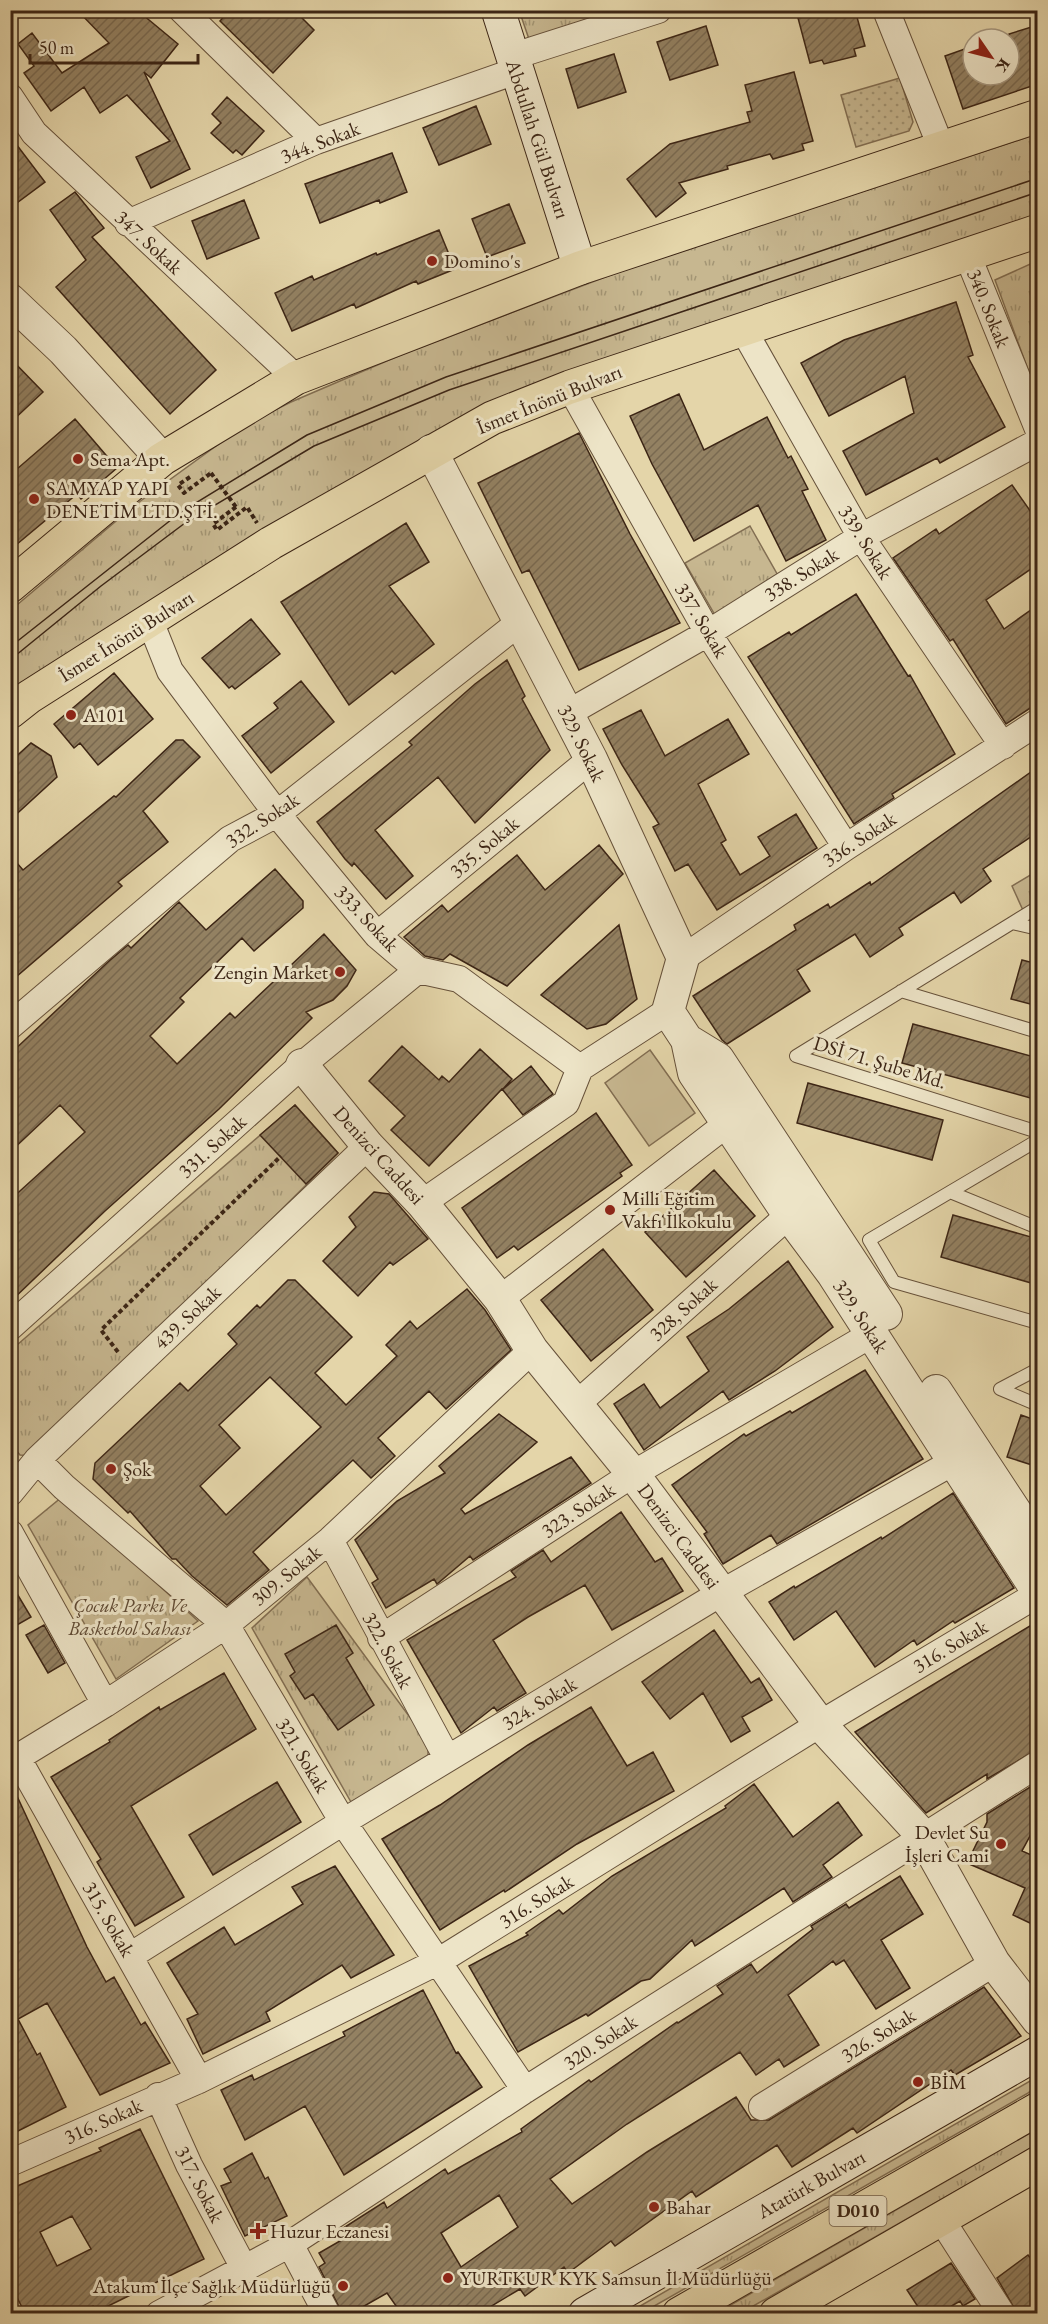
<svg xmlns="http://www.w3.org/2000/svg" width="1048" height="2324" viewBox="0 0 1048 2324" font-family="'EB Garamond',serif">
  <defs>
    <pattern id="grass-tufts" width="24" height="20" patternUnits="userSpaceOnUse" patternTransform="scale(1.5)"><rect width="24" height="20" fill="#c7b790"/><path d="M3 7l-1-3M5 7V3M7 7l1-3M15 17l-1-3M17 17v-4M19 17l1-3" fill="none" stroke="#a39574"/></pattern>
    <pattern id="garden-dots" width="8" height="8" patternUnits="userSpaceOnUse" patternTransform="scale(1.5)"><rect width="8" height="8" fill="#c7b790"/><path d="M2 2h.1M6 6h.1" fill="none" stroke="#a39574" stroke-width="1.8" stroke-linecap="round"/></pattern>
    <pattern id="building-hatch" width="6" height="6" patternUnits="userSpaceOnUse" patternTransform="scale(1.5)"><rect width="6" height="6" fill="#938162"/><path d="M-1 1l2-2M0 6l6-6M5 7l2-2" fill="none" stroke="#796950"/></pattern>
  </defs>
  <rect width="100%" height="100%" fill="#e4d5a9"/>
  <filter id="stains"><feTurbulence type="fractalNoise" baseFrequency=".00333" numOctaves="4"/><feColorMatrix values="0 0 0 0 .2 0 0 0 0 .09 0 0 0 0 .02 0 0 0 .5 -.17"/></filter>
  <radialGradient id="worn" r=".72"><stop offset=".6" stop-color="#630" stop-opacity="0"/><stop offset="1" stop-color="#630" stop-opacity=".3"/></radialGradient>
  <path fill="url(#grass-tufts)" stroke="#826e52" stroke-width="1.5" d="M519 10 637 11 531 45Z
    M1037 134V222L483 417 11 704V610L135 505 245 425 291 402 403 354 616 273Z
    M1037 261V394L995 280Z
    M750 526 780 579 715 615 685 563Z
    M1037 871V930L1031 928 1012 886Z
    M295 1105 338 1153 35 1456 20 1455 11 1444 10 1351Z
    M62 1497 198 1621 116 1679 28 1525Z
    M307 1577 428 1742V1762L351 1802 252 1628Z
    M1037 2077V2088L642 2313H628Z
    M1037 2129V2145L741 2313 715 2314Z"/>
  <path fill="url(#garden-dots)" stroke="#826e52" stroke-width="1.5" d="M900 78 913 122 909 131 856 147 841 95Z"/>
  <path fill="#c7b790" stroke="#826e52" stroke-width="1.5" d="M650 1050 695 1113 649 1146 605 1083Z"/>
  <path fill="url(#building-hatch)" stroke="#3c2515" stroke-width="1.5" fill-rule="evenodd" d="M77 10H137L178 44 151 78 144 72 190 169 151 188 136 157 170 141 127 95 100 113 84 87 51 111 24 73 34 66 18 44 32 33 62 73 109 43Z
    M230 10H294L314 30 273 73 220 21Z
    M802 10H855L865 46 854 49 856 56 824 64 822 60 810 63 798 18 803 16Z
    M1038 25V84L963 109 945 56 973 46V75H1009V34Z
    M706 26 718 65 670 80 657 42Z
    M614 54 626 92 578 108 566 69Z
    M794 72 813 141 802 144 804 150 773 159 770 154 727 166 728 169 679 183 686 193 656 217 627 179 670 144 750 122 747 112 752 111 745 85Z
    M227 97 264 131 242 155 236 150 233 153 211 133 221 123 212 114Z
    M476 106 491 144 439 165 423 128Z
    M10 136 45 182 10 208Z
    M392 153 407 192 380 203 379 200 320 223 305 184Z
    M75 192 104 228 92 237 216 370 170 414 56 287 86 260 50 210Z
    M244 200 259 238 207 259 192 221Z
    M509 204 525 243 487 257 472 219Z
    M439 230 455 269 418 284 416 281 356 308 354 304 292 331 275 293 312 276 314 280 376 253 377 255Z
    M956 302 973 355 968 357 1005 427 940 463 937 458 866 495 843 451 914 413 905 376 829 416 801 363 844 340Z
    M10 358 43 392 10 423Z
    M679 394 704 450 767 417 788 458 791 456 808 489 802 491 826 540 786 561 758 505 694 541 652 464 630 416Z
    M75 419 117 468 81 499 77 494 10 550V475Z
    M579 433 630 534 680 623 579 670 529 570 522 573 478 483Z
    M1012 485 1038 522V564L986 600 1004 629 1038 605V703L1006 724 953 639 950 641 893 558 936 529 939 534Z
    M406 523 429 562 389 586 434 644 395 674 392 671 349 705 281 602Z
    M856 594 908 676 910 675 955 754 892 794 894 798 854 824 748 657 789 632 791 635Z
    M251 619 280 654 235 689 232 686 229 688 202 658Z
    M507 660 525 696 522 699 550 750 475 823 438 777 375 830 413 876 386 899 354 863 352 866 345 859 317 822 412 745 409 742 475 684Z
    M114 673 153 719 98 765 80 743 74 748 54 724Z
    M301 681 334 722 271 773 242 736 278 708 274 703Z
    M641 710 665 756 728 719 749 754 698 784 726 840 721 843 740 875 770 856 758 837 796 814 817 848 717 910 688 864 675 871 653 827 659 824 622 765 603 729Z
    M176 740H183L200 757 143 811 168 842 118 882 122 886 10 982V855L23 870 114 796 116 797Z
    M31 743 51 756 57 777 10 820V762Z
    M1038 767V832L983 869 991 881 961 903 954 892 899 928 903 935 870 957 855 934 797 970 810 991 727 1044 722 1040 693 996 796 930 794 925 828 904 830 908 870 882 871 885Z
    M599 845 623 874 507 986 450 954 443 960 425 956 404 937 442 905 448 912 517 855 545 890Z
    M275 869 303 901V908L254 951 242 938 180 998 184 1002 150 1036 177 1064 230 1013 235 1018 324 934 356 970 347 986 333 1000 306 1012 312 1018 219 1109 105 1211 10 1302V1200L85 1132 60 1105 10 1152V1054L109 961 128 945 131 948 179 902 206 930Z
    M619 925 637 999 606 1024 587 1029 541 995Z
    M1022 960 1038 964V1006L1011 999Z
    M913 1024 1038 1058V1100L902 1063Z
    M402 1046 439 1080 442 1076 449 1082 480 1049 512 1079 503 1089 531 1066 553 1094 523 1115 502 1089 429 1166 391 1130 405 1116 369 1081Z
    M808 1083 943 1120 932 1160 797 1123Z
    M295 1105 338 1153 306 1184 260 1135Z
    M596 1113 632 1165 620 1173 622 1176 518 1250 514 1246 497 1258 462 1208Z
    M714 1170 755 1216 686 1277 645 1232Z
    M374 1192 389 1194 428 1239 393 1265 390 1262 358 1296 323 1261 356 1227 349 1217Z
    M953 1215 1038 1239V1285L941 1257Z
    M603 1249 653 1310 591 1361 541 1300Z
    M788 1261 833 1327 775 1371 729 1400 723 1391 644 1450 614 1404 644 1384 660 1408 709 1371 687 1337 729 1309Z
    M288 1280H295L352 1337 315 1373 346 1405 397 1356 386 1345 410 1321 417 1329 467 1289 485 1310 511 1350 446 1409 429 1391 378 1438 395 1456 371 1478 353 1460 253 1552 269 1570 227 1605 192 1576 176 1559H172L130 1511 128 1513 93 1479 95 1463 180 1383 188 1391 237 1344 228 1334 257 1305 260 1308ZM270 1377 321 1427 226 1515 200 1486 240 1448 219 1425Z
    M865 1370 923 1459 777 1544 771 1535 723 1564 704 1534 707 1532 672 1485 744 1434 746 1436 790 1411 792 1413Z
    M499 1414 537 1442 461 1509 465 1514 571 1457 591 1483 473 1560 470 1556 437 1584 434 1579 386 1608 372 1583 378 1579 355 1540 397 1501 445 1473 439 1466Z
    M1021 1415 1038 1421V1467L1007 1457Z
    M953 1493 1014 1588 955 1623 953 1621 917 1645 914 1640 875 1667 836 1611 794 1640 769 1602 794 1586 795 1588 881 1537 882 1539Z
    M621 1512 655 1562 662 1558 683 1591 612 1630 585 1585 528 1617 493 1640 526 1693 497 1711 494 1707 461 1733 407 1640 516 1577 511 1571 543 1550 551 1562Z
    M10 1582 31 1617 10 1629Z
    M1038 1621V1749L987 1779V1774L926 1813 855 1732Z
    M44 1625 65 1663 48 1673 26 1635Z
    M336 1625 353 1653 346 1658 374 1705 338 1730 313 1694 305 1699 290 1676 295 1672 285 1654Z
    M714 1630 751 1683 759 1678 772 1700 742 1717 750 1731 731 1742 703 1693 670 1719 642 1682Z
    M224 1673 256 1729 131 1806 184 1897 135 1926 97 1862 101 1859 51 1777 110 1742 109 1740 159 1707 160 1710Z
    M591 1707 627 1766 653 1752 674 1791 577 1844 505 1892 504 1890 440 1930 382 1839 440 1805 528 1745Z
    M10 1781 87 1947 106 1982 114 1977 141 2025 145 2022 170 2063 100 2095 47 2003 18 2019 37 2055 40 2053 66 2107 10 2135Z
    M277 1782 301 1822 213 1875 189 1835Z
    M1038 1782V1821L1022 1851 1038 1858V1913L1032 1924 1013 1915 1025 1888 967 1863 987 1822V1814Z
    M754 1784 793 1837 838 1802 862 1835 823 1865 832 1877 793 1902 784 1888 695 1946 692 1940 650 1979 641 1981 588 2016 586 2014 518 2052 469 1966 528 1935 526 1933 559 1910 563 1914 612 1876 726 1808 725 1806Z
    M335 1866 394 1955 351 1978 342 1965 266 2012 270 2021 203 2054 187 2019 198 2014 167 1963 224 1927 235 1945 303 1904 292 1887Z
    M900 1876 923 1914 881 1940 910 1988 876 2009 844 1960 836 1965 833 1961 788 1995 819 2045 784 2067 779 2059 756 2075 740 2052 627 2124 550 2179 572 2204 647 2152 736 2097 751 2120H769L984 1987 1021 2036 955 2075 951 2070 857 2133 853 2128 792 2167 777 2145 696 2197 692 2191 615 2246 611 2241 568 2273 564 2267 525 2296 520 2289 480 2313H401L387 2293 352 2313H342L319 2267 325 2263 319 2253 340 2241 334 2234 384 2202 387 2208 445 2169 448 2174 522 2132 521 2129 589 2080 591 2082 677 2022 678 2023 723 1994 717 1986 751 1964 757 1973 813 1929 811 1926 846 1904 849 1908ZM499 2195 518 2227 461 2267 441 2233Z
    M423 1990 456 2053 458 2052 482 2087 344 2175 305 2106 245 2140 221 2090 252 2075 254 2080 345 2036 343 2032Z
    M140 2129 204 2259 96 2312 93 2306 79 2313H25L10 2284V2189L101 2151 99 2148ZM72 2216 91 2249 57 2266 40 2232Z
    M252 2153 265 2179 268 2177 287 2216 245 2236 221 2186 231 2182 224 2169Z
    M1028 2255 1038 2267V2313H1017L997 2278Z
    M951 2263 975 2299 963 2306 960 2301 940 2313H922L907 2290Z"/>
  <g fill="none" stroke-linecap="round" stroke-linejoin="round">
    <g stroke="#66513a" stroke-width="14">
      <path id="service" d="M1012 923 1038 907
        M901 991 1038 1032
        M796 1056 1012 923 1038 929
        M796 1056 1038 1132
        M1038 1140 869 1240 894 1282 1038 1323
        M950 1192 1038 1228
        M1000 1389 1038 1369
        M1000 1389 1038 1405"/>
    </g>
    <g stroke="#66513a" stroke-width="28">
      <path id="minor" d="M182 10 316 141
        M886 10 941 147
        M511 57 658 10
        M10 97 34 133 296 378
        M128 223 316 141 516 71
        M967 254 1038 429
        M743 329 861 537 1003 746
        M570 387 708 633 846 847
        M150 621 170 671 277 814 377 935 418 970 459 979 580 1068 668 1011
        M568 713 708 633 861 537 1038 442
        M377 935 591 759
        M683 958 846 847 1038 722
        M10 1026 230 839 277 814 520 622
        M422 1203 566 1103 580 1068
        M500 1299 728 1123
        M10 1327 302 1065 418 970
        M578 1403 789 1215
        M37 1460 64 1487 226 1625 343 1822 525 2090
        M10 1493 37 1460 368 1146
        M10 1533 105 1704
        M330 1540 447 1758
        M381 1638 633 1474 872 1334
        M18 1759 199 2080
        M10 1762 105 1704 226 1625 330 1540 532 1350
        M130 1956 343 1822 721 1593 955 1461
        M158 2096 189 2165 245 2270
        M762 2107 994 1963
        M10 2163 199 2080 439 1961 820 1724 1038 1594
        M941 2219 1002 2314
        M290 2244 327 2314
        M159 2314 290 2244 525 2090 1038 1764"/>
    </g>
    <g stroke="#66513a" stroke-width="34">
      <path id="tertiary" d="M10 300 63 350 162 459
        M431 451 591 759 683 958 668 1011 687 1040 694 1073 789 1215 833 1274 1038 1592
        M687 1040 718 1059 886 1314
        M302 1065 368 1146 422 1203 500 1299 532 1350 633 1474 820 1724 923 1836 994 1963 1038 2020
        M936 1391 1038 1546"/>
    </g>
    <g stroke="#3c2515" stroke-width="35">
      <path id="secondary" d="M498 10 580 268
        M585 2314 1038 2053"/>
    </g>
    <g stroke="#3c2515" stroke-width="35">
      <path id="primary" d="M10 586 162 459 296 378 580 268 1038 116
        M10 712 29 697 271 543 492 418 570 387 1038 231"/>
    </g>
    <g stroke="#3c2515" stroke-width="35">
      <path id="trunk" d="M679 2314 1038 2109
        M776 2314 1038 2163"/>
    </g>
    <path stroke="#3c2515" stroke-width="4" stroke-dasharray="4.5 3" stroke-linecap="butt" d="M190 477 178 485 184 493 211 473
      M236 507 213 524 217 530 247 507 257 523
      M118 1352 101 1330 281 1156"/>
    <use href="#service" stroke="#ede4c7" stroke-width="12"/>
    <use href="#minor" stroke="#ede4c7" stroke-width="26"/>
    <use href="#tertiary" stroke="#ede4c7" stroke-width="32"/>
    <use href="#secondary" stroke="#ede4c7" stroke-width="33"/>
    <use href="#primary" stroke="#e4d5a9" stroke-width="33"/>
    <use href="#trunk" stroke="#e4d5a9" stroke-width="33"/>
    <path stroke="#3c2515" stroke-width="1.5" d="M10 647 181 512 307 435 446 377 1038 178
      M10 660 101 586 185 523 314 446 449 390 1038 192"/>
    <path stroke="#3c2515" stroke-width="4" stroke-dasharray="4.5 3" stroke-linecap="butt" d="M211 473 236 507"/>
  </g>
  <g fill="#8f2418" stroke="#ede4c7" stroke-width="2">
    <circle cx="432" cy="261" r="6"/>
    <circle cx="78" cy="459" r="6"/>
    <circle cx="34" cy="499" r="6"/>
    <circle cx="71" cy="715" r="6"/>
    <circle cx="340" cy="972" r="6"/>
    <circle cx="610" cy="1210" r="6"/>
    <circle cx="111" cy="1469" r="6"/>
    <circle cx="1001" cy="1844" r="6"/>
    <circle cx="918" cy="2082" r="6"/>
    <circle cx="654" cy="2207" r="6"/>
    <path d="M255 2222h6v6h6v6h-6v6h-6v-6h-6v-6h6z"/>
    <circle cx="448" cy="2278" r="6"/>
    <circle cx="343" cy="2286" r="6"/>
  </g>
  <g text-anchor="middle" stroke-width="6" stroke-linejoin="round" paint-order="stroke">
    <rect fill="#ede4c7" stroke="#715e4a" stroke-width="1.5" x="829.5" y="2196" width="57" height="30" rx="4.5"/>
    <g font-size="18" font-weight="bold" fill="#3c2515">
      <text x="858" y="2217">D010</text>
    </g>
    <g font-size="20" fill="#3c2515" stroke="#ede4c7">
      <text transform="translate(538 139) rotate(72)" y="7">Abdullah Gül Bulvarı</text>
      <text transform="translate(320 142) rotate(-21)" y="7">344. Sokak</text>
      <text transform="translate(149 242) rotate(43)" y="7">347. Sokak</text>
      <text transform="translate(989 308) rotate(68)" y="7">340. Sokak</text>
      <text transform="translate(549 399) rotate(-22)" y="7">İsmet İnönü Bulvarı</text>
      <text transform="translate(866 542) rotate(58)" y="7">339. Sokak</text>
      <text transform="translate(801 574) rotate(-32)" y="7">338. Sokak</text>
      <text transform="translate(702 620) rotate(59)" y="7">337. Sokak</text>
      <text transform="translate(126 636) rotate(-32)" y="7">İsmet İnönü Bulvarı</text>
      <text transform="translate(582 743) rotate(64)" y="7">329. Sokak</text>
      <text transform="translate(262 820) rotate(-33)" y="7">332. Sokak</text>
      <text transform="translate(859 839) rotate(-33)" y="7">336. Sokak</text>
      <text transform="translate(484 847) rotate(-40)" y="7">335. Sokak</text>
      <text transform="translate(367 918) rotate(47)" y="7">333. Sokak</text>
      <text transform="translate(880 1062) rotate(17)" y="7">DSİ 71. Şube Md.</text>
      <text transform="translate(212 1146) rotate(-42)" y="7">331. Sokak</text>
      <text transform="translate(379 1155) rotate(48)" y="7">Denizci Caddesi</text>
      <text transform="translate(683 1309) rotate(-42)" y="7">328, Sokak</text>
      <text transform="translate(861 1316) rotate(57)" y="7">329. Sokak</text>
      <text transform="translate(187 1317) rotate(-43)" y="7">439. Sokak</text>
      <text transform="translate(578 1510) rotate(-33)" y="7">323. Sokak</text>
      <text transform="translate(679 1536) rotate(54)" y="7">Denizci Caddesi</text>
      <text transform="translate(286 1575) rotate(-39)" y="7">309. Sokak</text>
      <text transform="translate(950 1646) rotate(-31)" y="7">316. Sokak</text>
      <text transform="translate(388 1650) rotate(62)" y="7">322. Sokak</text>
      <text transform="translate(539 1703) rotate(-31)" y="7">324. Sokak</text>
      <text transform="translate(303 1755) rotate(59)" y="7">321. Sokak</text>
      <text transform="translate(536 1901) rotate(-32)" y="7">316. Sokak</text>
      <text transform="translate(109 1919) rotate(60)" y="7">315. Sokak</text>
      <text transform="translate(878 2035) rotate(-32)" y="7">326. Sokak</text>
      <text transform="translate(600 2042) rotate(-33)" y="7">320. Sokak</text>
      <text transform="translate(103 2121) rotate(-24)" y="7">316. Sokak</text>
      <text transform="translate(200 2184) rotate(63)" y="7">317. Sokak</text>
      <text transform="translate(811 2184) rotate(-29)" y="7">Atatürk Bulvarı</text>
    </g>
    <g font-size="20" fill="#3c2515" stroke="#ede4c7" text-anchor="start">
      <text x="444" y="268">Domino's</text>
      <text x="90" y="466">Sema Apt.</text>
      <text x="46" y="495">SAMYAP YAPI<tspan x="46" dy="23">DENETİM LTD.ŞTİ.</tspan></text>
      <text x="83" y="722">A101</text>
      <text x="328" y="979" text-anchor="end">Zengin Market</text>
      <text x="622" y="1205">Milli Eğitim<tspan x="622" dy="23">Vakfı İlkokulu</tspan></text>
      <text x="123" y="1476">Şok</text>
      <text x="989" y="1839" text-anchor="end">Devlet Su<tspan x="989" dy="23">İşleri Cami</tspan></text>
      <text x="930" y="2089">BİM</text>
      <text x="666" y="2214">Bahar</text>
      <text x="270" y="2238">Huzur Eczanesi</text>
      <text x="460" y="2285">YURTKUR KYK Samsun İl Müdürlüğü</text>
      <text x="331" y="2293" text-anchor="end">Atakum İlçe Sağlık Müdürlüğü</text>
    </g>
    <g font-size="20" font-style="italic" fill="#5f4a34" stroke="#ede4c7">
      <text x="130" y="1612">Çocuk Parkı Ve<tspan x="130" dy="23">Basketbol Sahası</tspan></text>
    </g>
  </g>
  <rect width="1048" height="2324" fill="none" stroke="#e4d5a9" stroke-width="36"/>
  <rect x="12" y="12" width="1024" height="2300" fill="none" stroke="#3c2515" stroke-width="3"/>
  <rect x="18" y="18" width="1012" height="2288" fill="none" stroke="#3c2515" stroke-width="1.5"/>
  <g transform="translate(991 57) rotate(125)"><circle r="28" fill="#ede4c7" stroke="#a69880" stroke-width="1.5"/>
  <path d="M0-4.5L10 22L0 15L-10 22Z" fill="#8f2418"/>
  <text y="-9" font-size="16" font-weight="bold" text-anchor="middle" fill="#3c2515">K</text>
  </g>
  <path d="M30 54v9h168v-9" fill="none" stroke="#3c2515" stroke-width="3"/>
  <text x="39" y="54" font-size="18" fill="#3c2515" stroke="#ede4c7" stroke-width="4.5" paint-order="stroke">50 m</text>
  <rect width="100%" height="100%" filter="url(#stains)"/>
  <rect width="100%" height="100%" fill="url(#worn)"/>
</svg>
